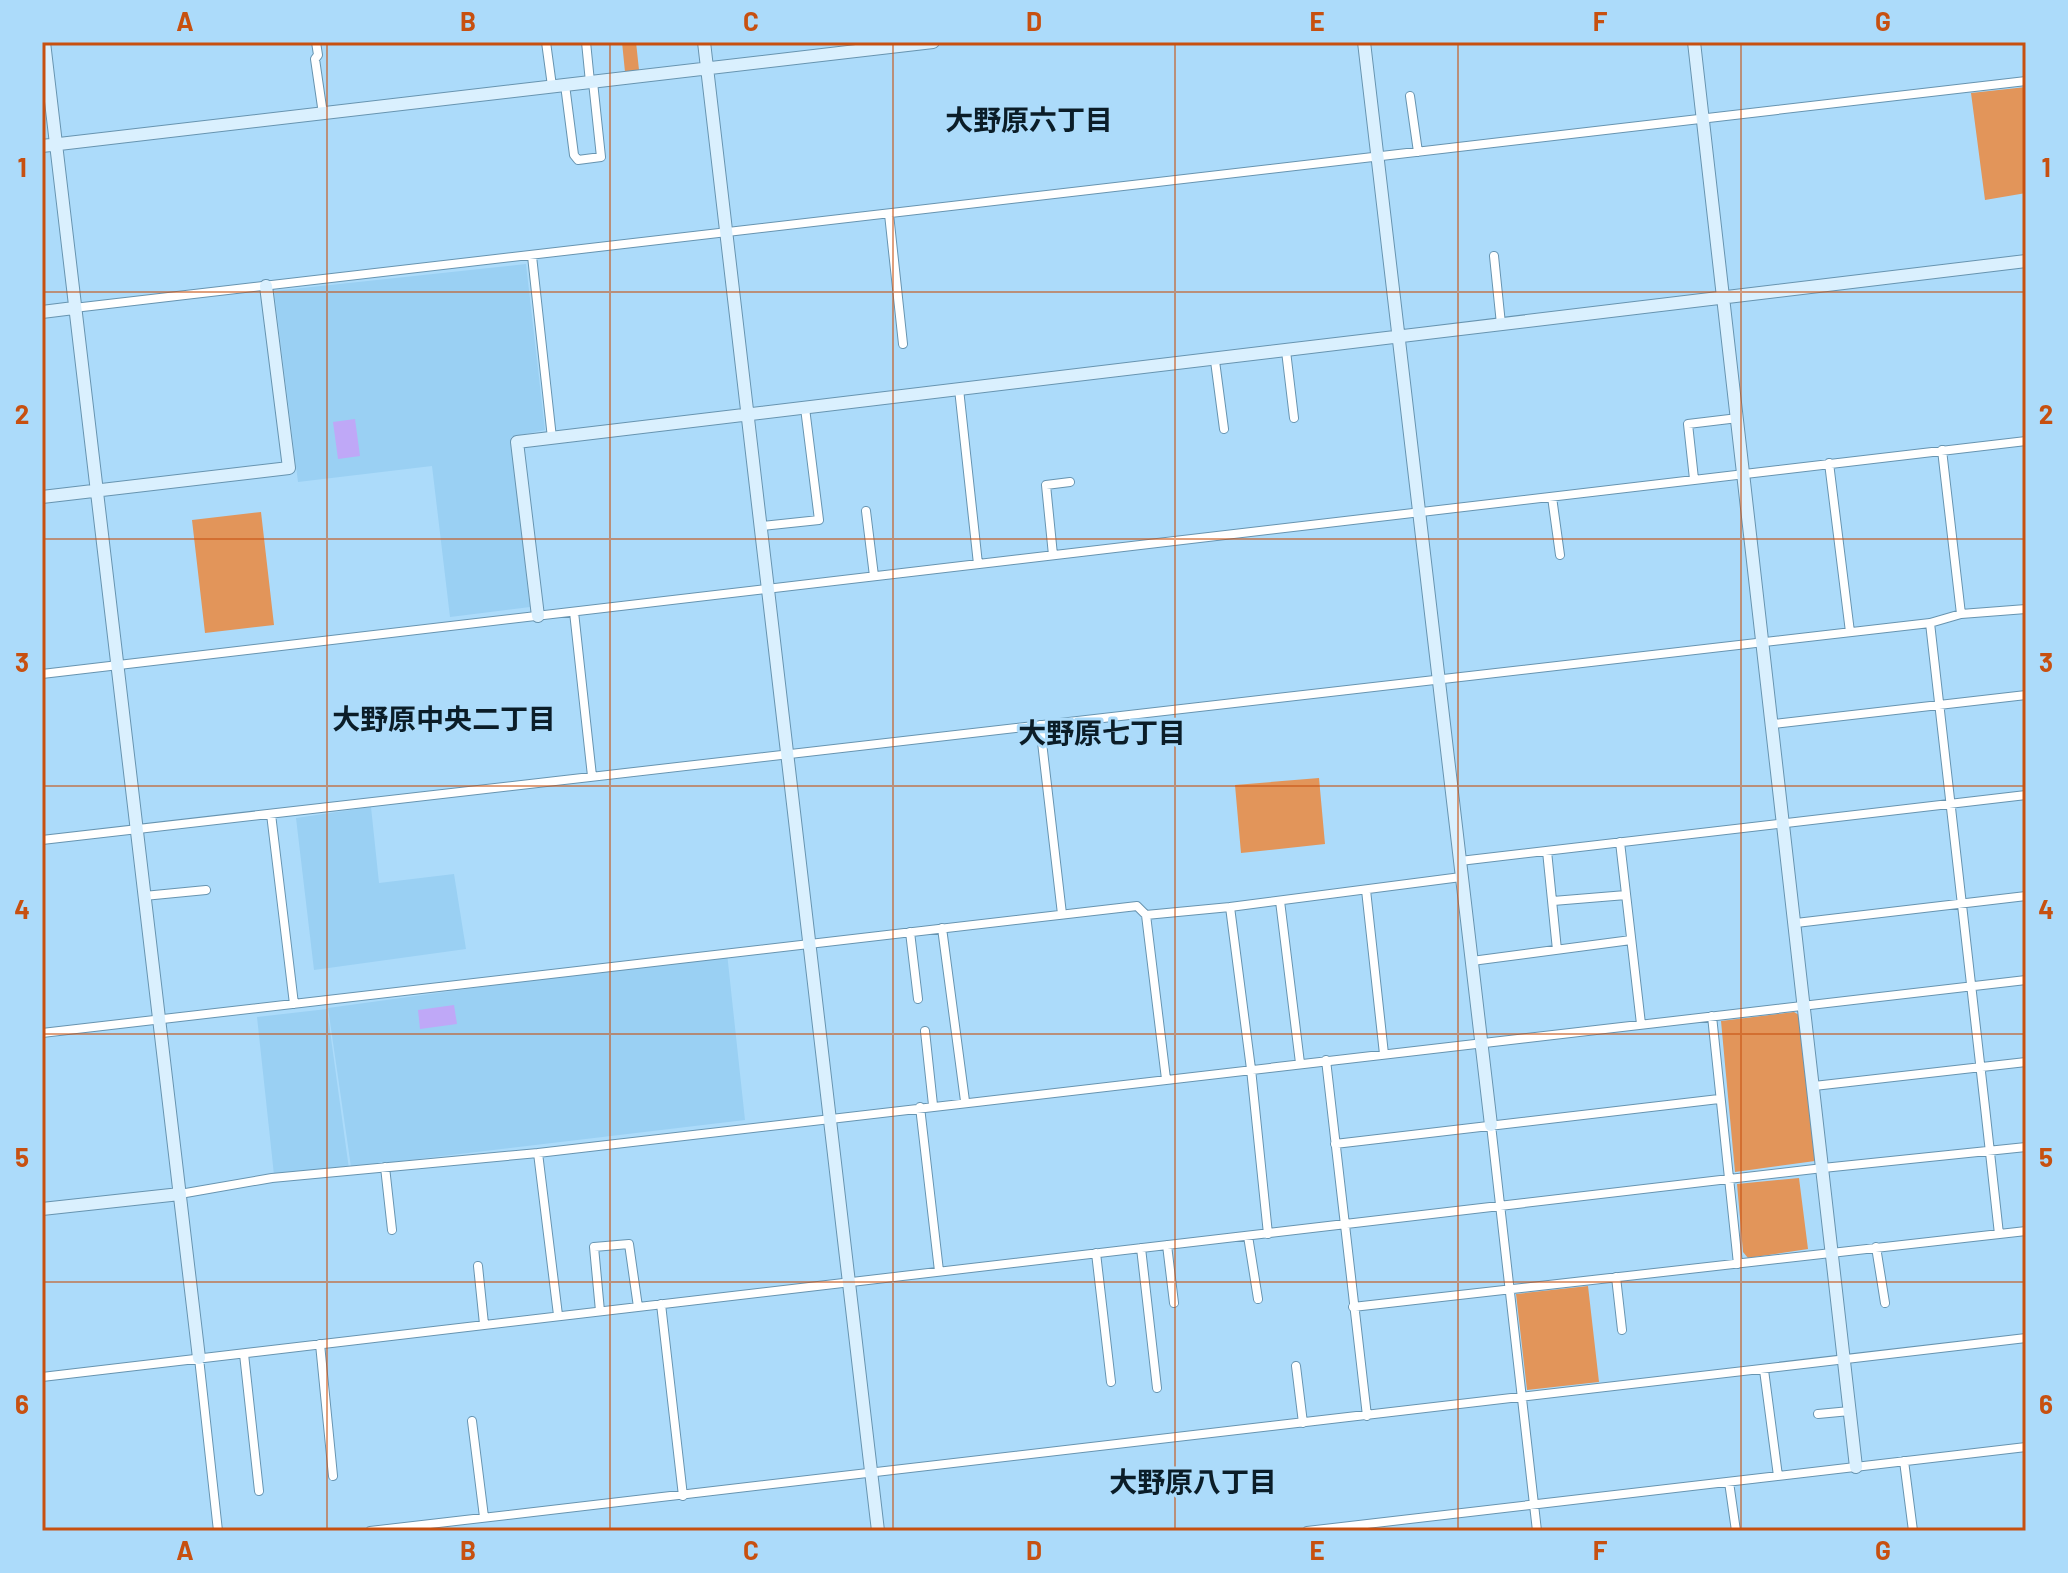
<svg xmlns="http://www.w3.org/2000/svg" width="2068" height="1573" viewBox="0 0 2068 1573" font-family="Barlow,'Noto Sans JP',sans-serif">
  <rect width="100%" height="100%" fill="#acdbfa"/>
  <path fill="#9ad0f3" d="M526 264 545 430 511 437 530 607 450 617 432 466 298 482 274 291Z
    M371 807 379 883 454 874 466 949 314 970 296 818Z
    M727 953 745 1120 351 1167 328 1008Z
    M327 1009 349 1169 274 1175 257 1017Z"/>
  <path fill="#e2955a" d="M622 42H636L639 70 625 72Z
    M2026 87V193L1985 200 1971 93Z
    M261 512 274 625 205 633 192 520Z
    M1319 778 1325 844 1241 853 1235 785Z
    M1794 1012 1799 1015 1815 1161 1735 1172 1721 1021Z
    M1799 1178 1808 1249 1748 1258 1743 1252 1737 1184Z
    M1588 1286 1599 1382 1527 1390 1516 1294Z"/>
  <path fill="#bfa8f7" d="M355 419 360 456 338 459 333 422Z
    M454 1005 457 1024 420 1029 418 1010Z"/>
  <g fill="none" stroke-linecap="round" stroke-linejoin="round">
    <g stroke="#6794b0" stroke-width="10">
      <path id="street" d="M316 42 318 55 315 59 323 114
        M546 42 552 86
        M586 42 590 82
        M565 85 574 155 578 160 601 157 593 82
        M1410 96 1418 152
        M889 214 903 344
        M532 256 552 438
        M1494 256 1501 324
        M74 308 2026 81
        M1286 351 1294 418
        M1215 361 1224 429
        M959 389 978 564
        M1942 450 1961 614
        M1829 463 1850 632
        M1694 479 1688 424 1738 418
        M1552 497 1560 555
        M866 511 874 576
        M762 526 819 520 805 408
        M1053 555 1046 485 1070 482
        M574 612 592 776
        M1930 623C1952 826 1977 1030 1999 1234
        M42 674 2026 441
        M1773 724 2026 695
        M1040 725 1062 914
        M271 814 294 1004
        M42 840 1930 623 1961 614 2026 609
        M1620 842 1641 1024
        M1547 851 1557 950
        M1460 861 2026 795
        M1366 890 1384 1054
        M144 896 206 890
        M1280 901 1300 1063
        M1553 901 1626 895
        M1230 907 1251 1069 1268 1234
        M1146 915 1166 1079
        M1796 923 2026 896
        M942 928 965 1101
        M910 932 918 999
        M1472 961 1631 940
        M1712 1016 1738 1264
        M925 1031 933 1105
        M42 1033 1137 906 1146 915 1230 907 1461 877
        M1326 1060 1367 1416
        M1814 1086 2026 1062
        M920 1107 939 1271
        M1491 1125 1537 1531
        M1335 1144 1719 1099
        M538 1153 558 1315
        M385 1167 392 1230
        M180 1194 272 1178 538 1153 2026 980
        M1248 1236 1258 1299
        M1167 1245 1174 1303
        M1876 1247 1885 1303
        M1141 1248 1157 1388
        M1096 1253 1111 1382
        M478 1266 484 1324
        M1616 1277 1622 1330
        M661 1304 683 1496
        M1353 1307 2026 1231
        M600 1311 594 1247 629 1244 638 1307
        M320 1344 333 1476
        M244 1354 259 1491
        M199 1358 218 1531
        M1296 1366 1303 1423
        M1764 1370 1778 1476
        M42 1377 1823 1168 2026 1147
        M1818 1414 1850 1411
        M472 1421 484 1517
        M1904 1461 1913 1531
        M1729 1482 1736 1531
        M370 1531 2026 1338
        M1307 1531 2026 1447"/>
    </g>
    <g stroke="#6794b0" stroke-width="14">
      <path id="secondary" d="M44 42 199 1358
        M704 42 878 1531
        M1364 42 1491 1125
        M1694 42 1856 1467
        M42 146 933 42
        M42 312 74 308
        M42 497 289 468 266 286
        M538 616 517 442C1020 383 1523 321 2026 261
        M42 1209 180 1194"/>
    </g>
    <use href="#street" stroke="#fff" stroke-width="8"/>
    <use href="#secondary" stroke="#daf0fe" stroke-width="12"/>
  </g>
  <path fill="none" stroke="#c75010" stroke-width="2" stroke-opacity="0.55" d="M327 42V1531M610 42V1531M893 42V1531M1175 42V1531M1458 42V1531M1741 42V1531M42 292H2026M42 539H2026M42 786H2026M42 1034H2026M42 1282H2026"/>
  <g text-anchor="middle" stroke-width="6" stroke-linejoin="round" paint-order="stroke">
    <g font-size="28" font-weight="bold" fill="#0b1d28" stroke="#acdbfa">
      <text x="1029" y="130">大野原六丁目</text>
      <text x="444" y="729">大野原中央二丁目</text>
      <text x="1102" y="743">大野原七丁目</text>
      <text x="1193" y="1492">大野原八丁目</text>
    </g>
  </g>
  <rect width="2068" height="1573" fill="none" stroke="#acdbfa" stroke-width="88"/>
  <rect x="44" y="44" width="1980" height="1485" fill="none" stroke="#c75010" stroke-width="3"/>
  <g font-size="26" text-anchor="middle" font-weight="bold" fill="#c75010">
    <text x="185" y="31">A</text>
    <text x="468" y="31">B</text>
    <text x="751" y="31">C</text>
    <text x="1034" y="31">D</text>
    <text x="1317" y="31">E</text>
    <text x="1600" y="31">F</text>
    <text x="1883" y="31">G</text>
    <text x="22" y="177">1</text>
    <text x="2046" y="177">1</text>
    <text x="22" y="424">2</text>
    <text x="2046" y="424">2</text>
    <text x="22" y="672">3</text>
    <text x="2046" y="672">3</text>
    <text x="22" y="919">4</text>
    <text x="2046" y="919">4</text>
    <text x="22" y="1167">5</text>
    <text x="2046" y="1167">5</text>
    <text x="22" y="1414">6</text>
    <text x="2046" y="1414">6</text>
    <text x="185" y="1560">A</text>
    <text x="468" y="1560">B</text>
    <text x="751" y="1560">C</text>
    <text x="1034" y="1560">D</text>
    <text x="1317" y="1560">E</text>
    <text x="1600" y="1560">F</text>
    <text x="1883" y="1560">G</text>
  </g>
</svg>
